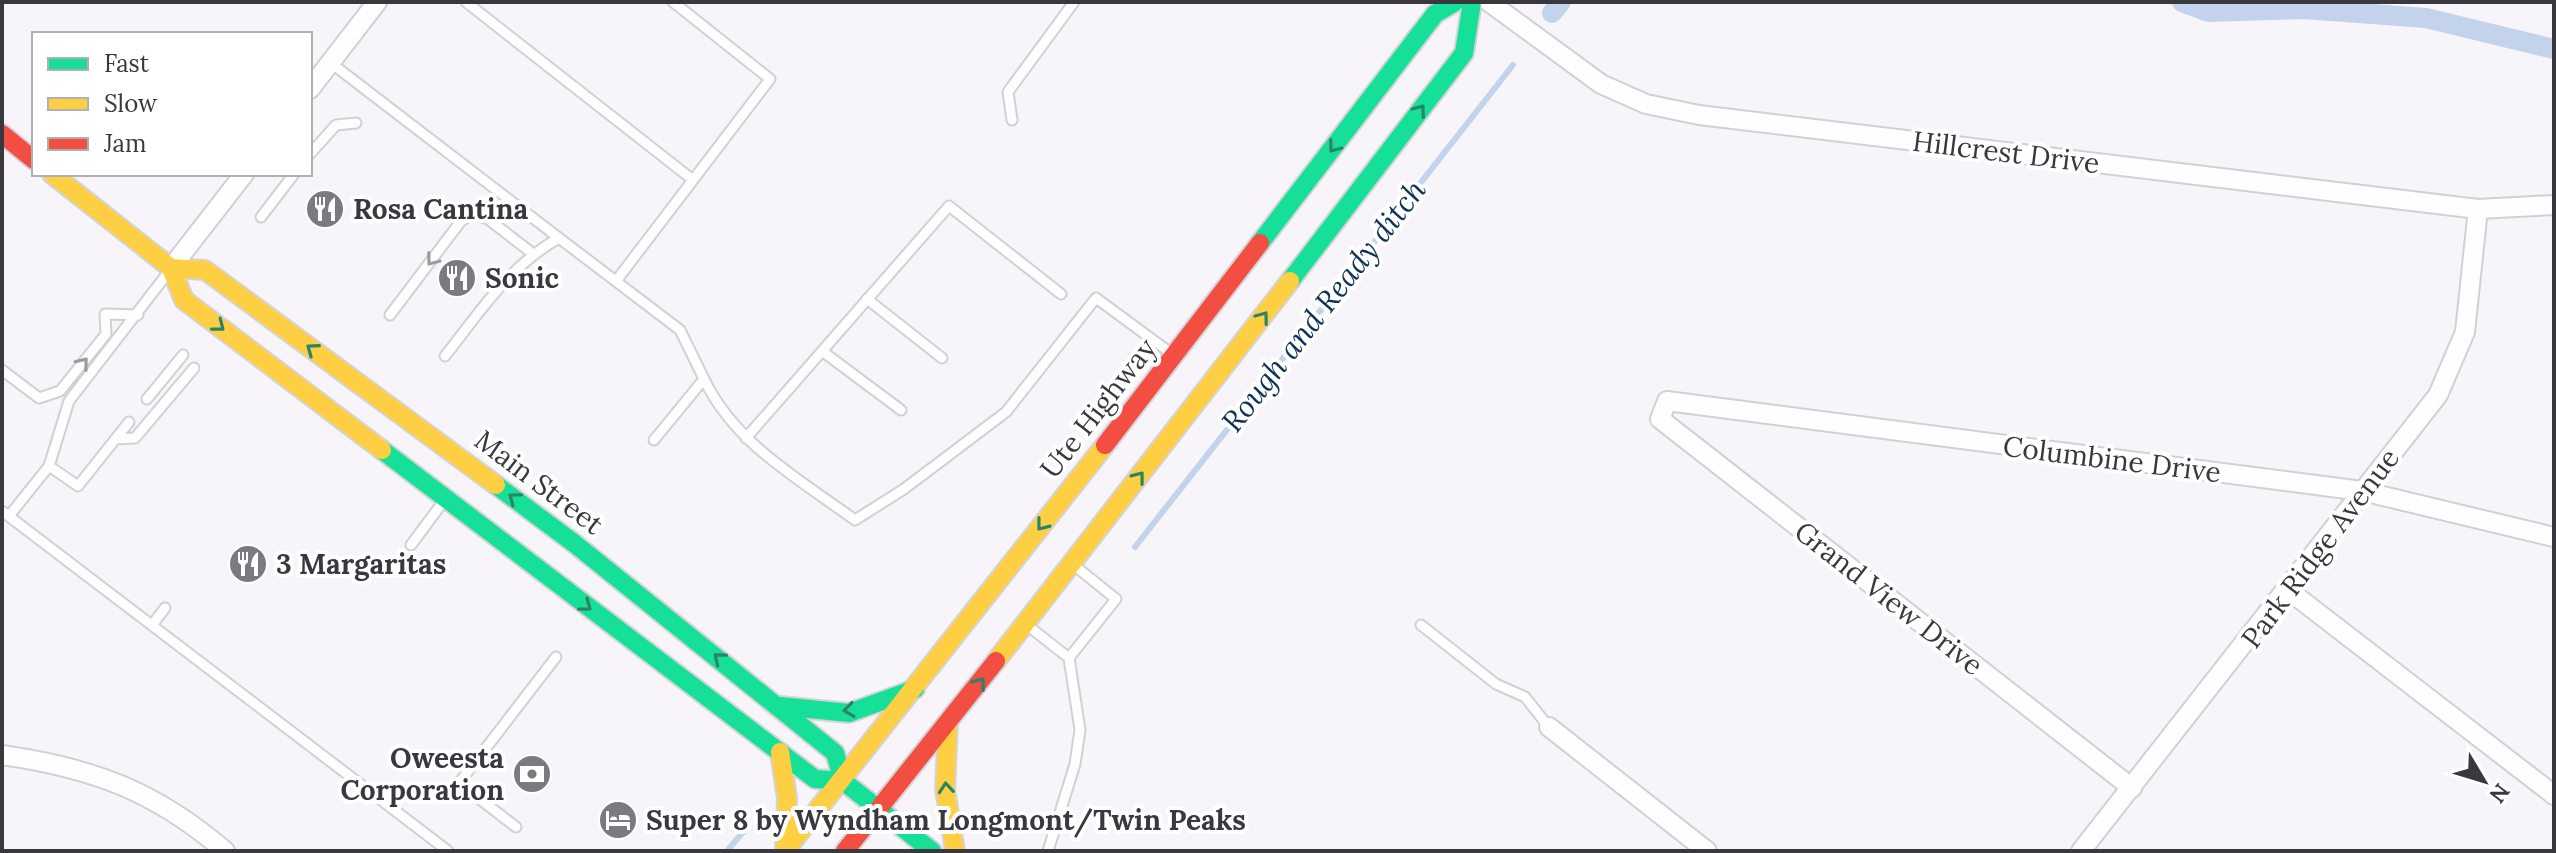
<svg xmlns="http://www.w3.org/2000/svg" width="2556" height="853" viewBox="0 0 2556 853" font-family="Lora,serif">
  <rect width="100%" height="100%" fill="#f7f5fa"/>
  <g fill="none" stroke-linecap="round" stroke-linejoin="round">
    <path stroke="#c2d3eb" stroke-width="6" d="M1135 547 1513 65
      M727 851 748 826"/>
    <path stroke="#c2d3eb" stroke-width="20" d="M2182 2 2209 12 2304 9 2426 18 2554 49
      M1552 13 1561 2"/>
    <g stroke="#d2d0d5" stroke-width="13">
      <path id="lane" d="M466 2 693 180 616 281
        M673 2 770 79 693 180
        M331 63 559 238C509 266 480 312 445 356
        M1012 120 1008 92 1074 2
        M310 154 336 125 356 123
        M261 217 294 174
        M559 238 680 330 704 379 654 440
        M867 299 942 358
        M390 315 461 221 473 214 488 219 532 253
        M822 351 901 410
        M2 370 39 398 60 391 106 334 105 314 138 315
        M704 379C735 444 799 479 855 520L904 489 1006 412 1096 298 1172 354
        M147 399 183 355
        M746 438 949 206 1061 294
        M115 439 135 438 194 368
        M49 466 78 486 129 422
        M2 511 448 851
        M9 516 49 466 69 401 167 274
        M411 545 443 502
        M152 625 165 608
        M1027 625 1069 658 1116 599 1075 566
        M1421 625 1496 684 1525 697 1549 727
        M516 827 459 783 556 657
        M1048 851 1075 764 1080 730 1069 658"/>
    </g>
    <g stroke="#d2d0d5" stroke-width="22">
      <path id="street" d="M1489 2 1601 84 1646 104 1699 115 2478 209 2554 205
        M310 89 377 2
        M171 268 244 174
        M2288 590 2554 795
        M1549 727 1707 851
        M2 755C93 768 155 791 225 851
        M2132 788 1660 419 1667 401 2362 491 2554 537
        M2081 851 2438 395 2465 332 2478 209"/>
    </g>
    <g stroke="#d4d3d7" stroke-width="22">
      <path id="fast" d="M1260 243 1435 14 1455 2
        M1290 281 1464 53 1472 2
        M382 450 815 779 843 781 932 851
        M496 485 575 544 835 753 843 781
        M780 706 849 713 915 689"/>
    </g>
    <g stroke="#d4d3d7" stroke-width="22">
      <path id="slow" d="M52 174 171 268 184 300 382 450
        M171 268 205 270 496 485
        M996 661 1290 281
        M948 724 945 789 955 851
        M780 752 787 798 785 850
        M785 851 1105 445"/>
    </g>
    <g stroke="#d4d3d7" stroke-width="22">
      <path id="jam" d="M2 134 34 160
        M1105 445 1260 243
        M845 851 996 661"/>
    </g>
    <use href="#lane" stroke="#fefefe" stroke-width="9"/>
    <use href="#street" stroke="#fefefe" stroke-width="18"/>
    <use href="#fast" stroke="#16e098" stroke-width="18"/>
    <use href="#slow" stroke="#ffcf43" stroke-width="18"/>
    <use href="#jam" stroke="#f24e42" stroke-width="18"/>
  </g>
  <defs><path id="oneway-chevron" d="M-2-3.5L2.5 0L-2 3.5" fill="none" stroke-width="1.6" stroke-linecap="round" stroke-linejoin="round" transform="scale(2)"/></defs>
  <g stroke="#2a8467">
    <use href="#oneway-chevron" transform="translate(1420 110) rotate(-53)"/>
    <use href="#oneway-chevron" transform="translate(1334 147) rotate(127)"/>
    <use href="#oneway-chevron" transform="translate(1263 317) rotate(-53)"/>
    <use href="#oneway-chevron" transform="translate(219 326) rotate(38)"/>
    <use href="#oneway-chevron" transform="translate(312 349) rotate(-144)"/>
    <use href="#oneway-chevron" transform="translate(1139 477) rotate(-52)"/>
    <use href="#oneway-chevron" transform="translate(514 498) rotate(-143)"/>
    <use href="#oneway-chevron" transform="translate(1042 525) rotate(128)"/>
    <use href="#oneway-chevron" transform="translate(586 606) rotate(37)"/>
    <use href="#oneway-chevron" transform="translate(719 658) rotate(-141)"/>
    <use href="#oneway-chevron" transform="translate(980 683) rotate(-52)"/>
    <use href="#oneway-chevron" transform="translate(849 710) rotate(172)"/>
    <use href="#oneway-chevron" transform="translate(946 788) rotate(-95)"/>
  </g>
  <g stroke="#9c9b9e">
    <use href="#oneway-chevron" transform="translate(432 260) rotate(127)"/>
    <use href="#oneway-chevron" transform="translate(83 363) rotate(-51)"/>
  </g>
  <defs>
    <g id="restaurant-disc" transform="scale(2)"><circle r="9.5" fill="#7c7a80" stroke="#fff"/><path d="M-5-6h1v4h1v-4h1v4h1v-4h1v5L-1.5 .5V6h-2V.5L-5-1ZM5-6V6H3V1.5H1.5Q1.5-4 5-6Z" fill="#fff"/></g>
    <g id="bank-disc" transform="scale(2)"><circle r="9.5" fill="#7c7a80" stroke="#fff"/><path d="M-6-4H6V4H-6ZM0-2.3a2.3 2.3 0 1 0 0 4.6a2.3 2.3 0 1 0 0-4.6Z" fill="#fff"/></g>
    <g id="hotel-disc" transform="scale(2)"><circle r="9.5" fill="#7c7a80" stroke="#fff"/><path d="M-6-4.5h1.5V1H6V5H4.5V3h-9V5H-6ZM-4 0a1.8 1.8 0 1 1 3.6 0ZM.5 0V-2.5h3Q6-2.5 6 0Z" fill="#fff"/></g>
  </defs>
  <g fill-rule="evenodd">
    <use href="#restaurant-disc" x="325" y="209"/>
    <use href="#restaurant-disc" x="457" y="278"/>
    <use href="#restaurant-disc" x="248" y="564"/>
    <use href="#bank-disc" x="532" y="774"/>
    <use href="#hotel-disc" x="618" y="820"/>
  </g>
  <g text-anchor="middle" stroke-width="8" stroke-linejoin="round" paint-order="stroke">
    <g font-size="28" fill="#3a383f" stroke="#fff">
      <text transform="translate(2006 152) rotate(7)" y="10">Hillcrest Drive</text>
      <text transform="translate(1098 408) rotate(-52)" y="10">Ute Highway</text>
      <text transform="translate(2112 459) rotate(7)" y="10">Columbine Drive</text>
      <text transform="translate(539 482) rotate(37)" y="10">Main Street</text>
      <text transform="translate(2320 548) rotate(-53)" y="10">Park Ridge Avenue</text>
      <text transform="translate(1889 598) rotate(38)" y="10">Grand View Drive</text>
    </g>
    <g font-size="28" font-weight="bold" fill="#3a383f" stroke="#fff" text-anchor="start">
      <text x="353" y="219">Rosa Cantina</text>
      <text x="485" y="288">Sonic</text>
      <text x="276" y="574">3 Margaritas</text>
      <text x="504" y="768" text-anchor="end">Oweesta<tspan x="504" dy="32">Corporation</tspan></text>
      <text x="646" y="830">Super 8 by Wyndham Longmont/Twin Peaks</text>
    </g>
    <g font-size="30" font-style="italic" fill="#0f325b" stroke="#fff">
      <text transform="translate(1324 306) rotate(-52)" y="10">Rough and Ready ditch</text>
    </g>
  </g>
  <rect width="2556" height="853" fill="none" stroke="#3a383f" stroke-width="8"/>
  <rect x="32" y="32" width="280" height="144" fill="#ffffff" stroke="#b0afb2" stroke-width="2"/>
  <rect x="48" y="58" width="40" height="12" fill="#16e098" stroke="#b0afb2" stroke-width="2"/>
  <text x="104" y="72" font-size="24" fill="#3a383f">Fast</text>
  <rect x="48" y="98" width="40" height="12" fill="#ffcf43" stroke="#b0afb2" stroke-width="2"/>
  <text x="104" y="112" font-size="24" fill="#3a383f">Slow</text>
  <rect x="48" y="138" width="40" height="12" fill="#f24e42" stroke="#b0afb2" stroke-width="2"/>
  <text x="104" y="152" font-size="24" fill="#3a383f">Jam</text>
  <g transform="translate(2484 781) rotate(128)" stroke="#ffffff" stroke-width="6" paint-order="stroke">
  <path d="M0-6L14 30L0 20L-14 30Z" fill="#3a383f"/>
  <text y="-12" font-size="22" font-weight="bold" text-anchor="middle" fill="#3a383f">N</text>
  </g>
</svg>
